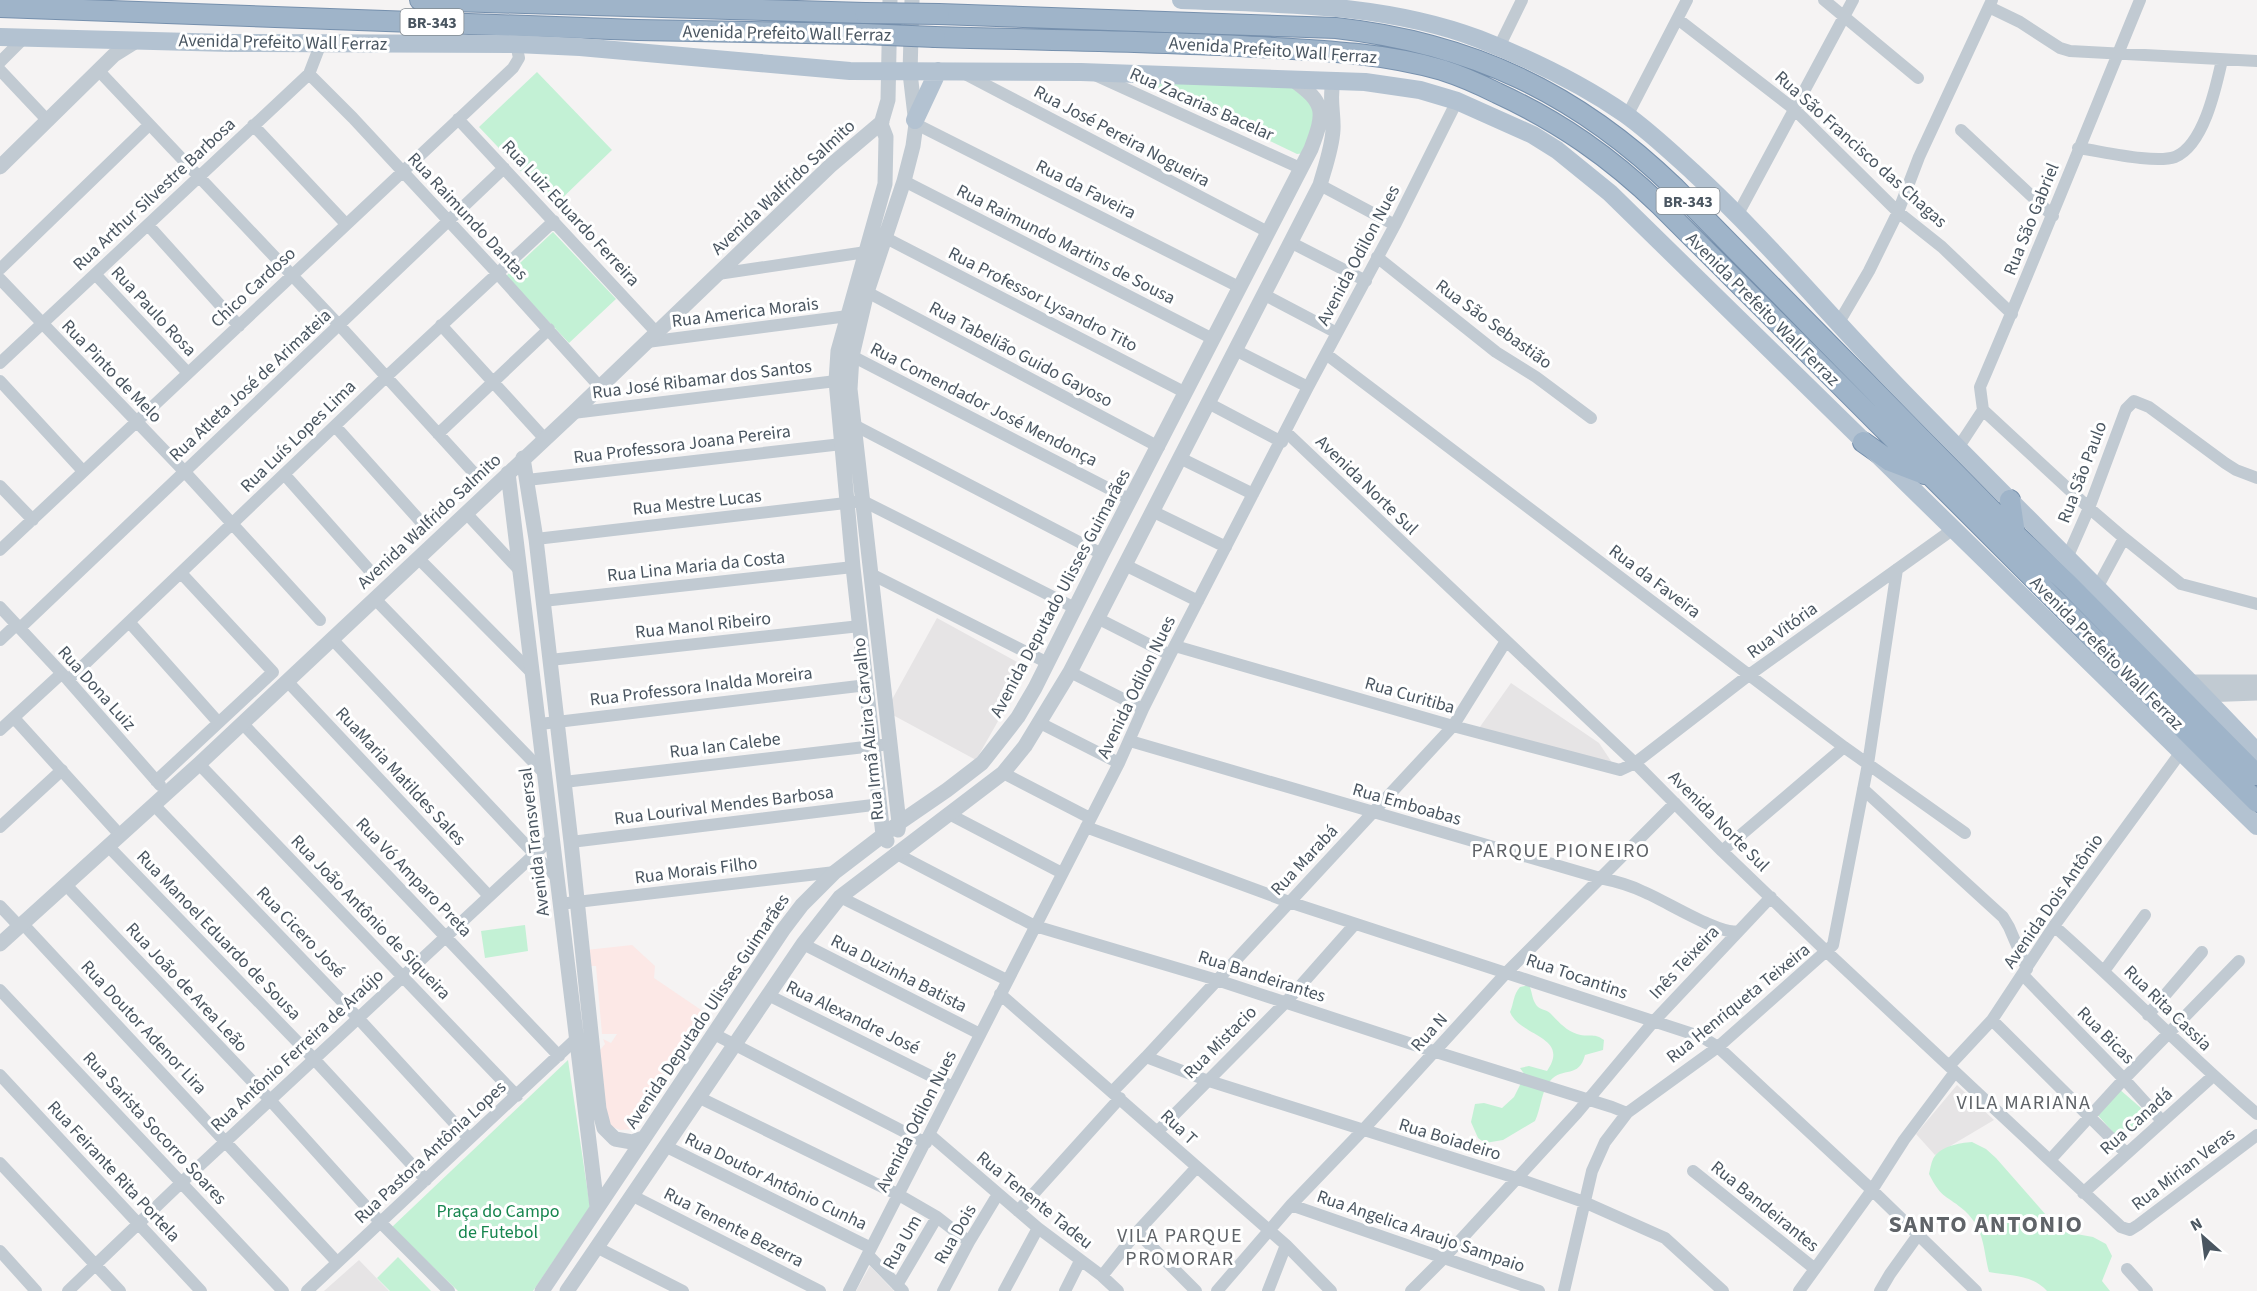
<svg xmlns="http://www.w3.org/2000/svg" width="2257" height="1291" viewBox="0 0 2257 1291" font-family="'Source Sans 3',sans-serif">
  <rect width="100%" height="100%" fill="#f5f3f3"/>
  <path fill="#e6e4e5" d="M937 618 1028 668 976 760 891 714 889 705Z
    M1511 683 1599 743 1613 764 1477 731Z
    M1957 1085 1994 1120 1935 1155 1916 1134Z
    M359 1260 389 1291H324Z
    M870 1266 894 1291H856Z"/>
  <path fill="#fce8e6" d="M632 945 655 966 654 978 710 1016 635 1129 620 1130 608 1125 597 1054 605 1044 603 1039 611 1043 617 1034H602L596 966H588L586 950Z"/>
  <path fill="#c3f1d5" d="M537 72 612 150 554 206 479 127Z
    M1142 80 1291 86 1316 106 1306 153 1297 154Z
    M553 232 616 299 569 343 506 276Z
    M525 925 528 951 485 958 481 931Z
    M1529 985C1532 991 1532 998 1535 1003 1538 1010 1546 1009 1550 1013 1558 1021 1565 1030 1577 1034 1588 1038 1593 1032 1604 1040L1603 1050 1585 1055C1579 1079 1563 1066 1550 1081 1541 1091 1541 1109 1535 1121L1503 1140 1485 1143 1478 1138 1471 1122 1475 1104 1484 1103 1502 1108 1514 1097 1525 1075 1520 1068 1529 1066 1547 1071C1571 1036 1520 1037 1510 1012 1514 1003 1513 995 1520 987Z
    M568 1060 590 1207 533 1291H458L392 1227Z
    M2118 1088 2149 1115 2120 1140 2095 1112Z
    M1972 1142 1986 1149 1996 1158 2053 1223 2065 1232 2093 1237 2106 1244 2112 1256 2102 1281 2110 1291H2047C2032 1274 2010 1276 1989 1272 1983 1249 1985 1230 1965 1211 1947 1195 1942 1200 1929 1174 1930 1170 1931 1163 1933 1159 1940 1146 1959 1143 1972 1142Z
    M398 1257 431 1291H390L377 1278Z"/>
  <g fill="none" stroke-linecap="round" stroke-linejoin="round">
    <g stroke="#7690ad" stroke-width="22">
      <path id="trunk" d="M420 0 865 13
        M0 7 638 30 864 34
        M939 14 1336 28C1471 43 1577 93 1675 188L2015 534 2068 584 2257 775
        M935 37C1037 40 1138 41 1239 46 1308 50 1376 51 1442 70 1461 76 1479 84 1497 93 1560 122 1610 157 1660 205L2257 802
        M1863 442 1890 461 1924 474
        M2010 500 2015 534"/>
    </g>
    <path stroke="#c1cad2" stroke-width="12" d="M1824 0 1918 78
      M1989 7 2020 22 2060 48 2070 51 2257 61
      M1679 20 1794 109 1898 212 1942 247 2012 314
      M1499 47 1522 0
      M0 62 24 38
      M0 70 48 121
      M99 71 340 326 474 473
      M309 74 353 118 497 273 599 386
      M965 74 1268 232
      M1095 75 1300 168
      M1627 116 1687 0
      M458 119 657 333
      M916 124 1239 287
      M253 125 346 224
      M1961 130 2053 216
      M2078 148C2101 151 2154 164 2175 157 2204 145 2216 87 2222 60
      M904 181 1213 339
      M1320 185 1395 225
      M1738 214 1853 0
      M148 225 239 326
      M884 237 1186 393
      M1290 242 1366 281
      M1377 257 1496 352 1536 377 1591 418
      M0 269 149 125
      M95 274 188 373
      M718 274 866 252
      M0 279 184 471 320 620
      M867 292 1159 447
      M1263 294 1337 333
      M1838 324 1869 271 1898 212 1919 157 1992 0
      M441 325 544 438
      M647 342 848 316
      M1235 350 1308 387
      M1326 354 1844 747 1965 833
      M852 356 1131 500
      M0 363 309 74 321 43
      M0 381 83 471
      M1208 403 1282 442
      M1983 410 2089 508 2124 538
      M573 413 836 381
      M854 425 1102 554
      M335 426 421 522
      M1286 432 1635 763 1722 851 1827 952 2121 1227 2130 1230 2138 1225 2257 1135
      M438 434 549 329
      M1958 448 1983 410 1980 387C2035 259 2087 129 2140 0
      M1180 458 1253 494
      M284 474 371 572
      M527 480 842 444
      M0 486 33 520
      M1152 511 1226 547
      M466 513 521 572
      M536 539 863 501 1075 608
      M0 550 513 68 519 58 516 44
      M418 558 533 674
      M2067 558 2089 508 2126 409 2134 401 2149 407 2225 463 2236 470 2257 478
      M1125 565 1198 601
      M871 574 1048 663
      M2097 588 2124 538 2181 584 2257 604
      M375 599 546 775
      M543 601 853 567
      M0 607 68 680 160 785
      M1097 618 1170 655
      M130 623 218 722
      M20 628 504 168
      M332 639 557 878
      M0 640 16 625
      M1175 646 1453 726 1620 770 1635 763 1749 675 1952 530
      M550 660 860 626
      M1070 672 1143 709
      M68 680 386 377 554 221
      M287 681 489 896
      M14 718 120 835
      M242 723 559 1056
      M1040 723 1119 763
      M540 724 867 685
      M0 730 61 674
      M1130 741 1600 878C1615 881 1630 885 1644 892 1664 900 1721 936 1738 931
      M199 764 517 1096
      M1003 773 1090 818
      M156 781 273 672 181 573
      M564 782 882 745
      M1863 789 2003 917 2009 927 2027 969
      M154 805 358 1018 469 1139
      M949 814 1062 873
      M0 827 62 770
      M1086 827 1289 902 1702 1037 1718 1047 1872 1190 1976 1291
      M571 842 881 804
      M108 846 314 1059 426 1180
      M1722 851 1844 747
      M895 853 1035 926 1217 980 1436 1052 1612 1107 1627 1113
      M65 884 270 1100 380 1222 449 1291
      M840 897 1007 980
      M568 903 835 872
      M0 906 19 926
      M22 923 337 1262
      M2054 926C2123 987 2187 1054 2257 1114
      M803 944 980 1034
      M2104 971 2145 915
      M2023 975 2124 1079 2162 1121
      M0 990 283 1291
      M1000 994 1286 1245 1331 1291
      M768 995 953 1087
      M2148 1015 2202 952
      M1992 1020 2126 1153
      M714 1034 926 1143
      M1146 1057 1206 1080 1516 1178 1584 1202 1665 1238 1723 1291
      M1949 1066 1992 1020 2054 926 2181 752
      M0 1075 201 1291
      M1112 1092 1146 1057 1453 726 1506 641
      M698 1097 899 1195 937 1217 969 1242
      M1158 1131 1286 1002 1355 924
      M930 1135 1038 1228 1102 1276 1118 1291
      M665 1146 871 1248
      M2050 1160 2124 1079 2239 961
      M0 1163 120 1291
      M1693 1171 1815 1269
      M2083 1193 2213 1076
      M631 1195 820 1291
      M1291 1205 1539 1291
      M1018 1211 1120 1098
      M1137 1232 1196 1291
      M596 1247 683 1291
      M0 1251 36 1291
      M868 1255 903 1291
      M2127 1269 2147 1291
      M1102 1276 1137 1232 1196 1168
      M897 1285 937 1217
      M68 1291 182 1182 552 838
      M307 1291 576 1039
      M849 1291 1119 763 1143 709 1170 655 1308 387 1395 225 1457 101
      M943 1291 969 1242 998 1194
      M1004 1291 1038 1228
      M1065 1291 1080 1261
      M1217 1291 1291 1205 1363 1130 1507 972 1675 803
      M1268 1291 1286 1245
      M1411 1291 1443 1259 1577 1113 1654 1021 1771 897
      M1564 1291 1592 1171 1605 1142 1627 1113 1718 1047 1833 945 1868 764 1897 569
      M1799 1291 1872 1190 1904 1140 1955 1072
      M1880 1291 1890 1274 1918 1235"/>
    <path stroke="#c1cad2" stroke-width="15" d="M0 167 114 55 138 40
      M523 458 536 539 571 842 599 1109 604 1128 615 1139 632 1142 643 1138
      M508 473 597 1207
      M2189 682H2257
      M2203 695 2257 693
      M898 830 899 823 850 389 852 356 867 292 904 181 913 146 916 124 910 73 912 0
      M887 841 883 835 853 567 836 381 838 351 885 184 886 137 881 124 888 100 890 0
      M0 944 199 764 573 413 830 166 882 122
      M542 1291 783 930 802 905 835 872 899 823 947 790 982 763 1018 717 1035 688 1102 554 1311 149C1325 112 1326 103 1292 79
      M567 1291 803 944 840 897 1003 773 1025 746 1070 672 1320 185C1325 167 1332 148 1333 130 1334 114 1329 99 1333 83L1337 80"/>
    <path stroke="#b3c2d1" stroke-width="18" d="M1181 0C1281 4 1384 3 1479 39 1530 59 1580 83 1625 114 1649 131 1671 152 1693 172 1767 240 1831 318 1901 390 2019 511 2141 629 2257 752
      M0 37 230 43 516 44 580 47 850 71 1081 72 1365 82 1420 90 1457 101 1533 135 1557 150 1610 193 2257 826
      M915 120 938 71"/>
    <use href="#trunk" stroke="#9fb4c9" stroke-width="20"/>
    <g stroke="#7690ad" stroke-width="22" stroke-linecap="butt">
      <path id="trunk-bridge" d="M865 13 939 14
        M864 34 935 37"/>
    </g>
    <use href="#trunk-bridge" stroke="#9fb4c9" stroke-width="20"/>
  </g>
  <g text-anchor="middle" stroke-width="6" stroke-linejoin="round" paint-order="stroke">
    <g fill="#fff" stroke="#808990" stroke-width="1.5">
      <rect x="400.5" y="9" width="63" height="26" rx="4.5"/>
      <rect x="1656.5" y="188" width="63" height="26" rx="4.5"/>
    </g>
    <g font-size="16" font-weight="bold" fill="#4a5661">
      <text x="432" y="28">BR-343</text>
      <text x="1688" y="207">BR-343</text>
    </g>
    <g font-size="18" fill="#4a5661" stroke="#fff">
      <text transform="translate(787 33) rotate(1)" y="6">Avenida Prefeito Wall Ferraz</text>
      <text transform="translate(283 42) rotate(1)" y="6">Avenida Prefeito Wall Ferraz</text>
      <text transform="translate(1273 50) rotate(4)" y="6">Avenida Prefeito Wall Ferraz</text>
      <text transform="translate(1202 104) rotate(24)" y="6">Rua Zacarias Bacelar</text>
      <text transform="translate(1122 136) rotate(28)" y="6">Rua José Pereira Nogueira</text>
      <text transform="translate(1861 149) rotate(42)" y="6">Rua São Francisco das Chagas</text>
      <text transform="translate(783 187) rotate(-43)" y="6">Avenida Walfrido Salmito</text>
      <text transform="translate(1086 189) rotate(27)" y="6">Rua da Faveira</text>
      <text transform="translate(154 194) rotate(-43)" y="6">Rua Arthur Silvestre Barbosa</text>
      <text transform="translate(571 213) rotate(47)" y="6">Rua Luiz Eduardo Ferreira</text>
      <text transform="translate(468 216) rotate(47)" y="6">Rua Raimundo Dantas</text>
      <text transform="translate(2031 219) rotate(-68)" y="6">Rua São Gabriel</text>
      <text transform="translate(1066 244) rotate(27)" y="6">Rua Raimundo Martins de Sousa</text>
      <text transform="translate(1358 255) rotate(-62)" y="6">Avenida Odilon Nues</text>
      <text transform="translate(253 287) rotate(-43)" y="6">Chico Cardoso</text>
      <text transform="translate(1043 299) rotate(27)" y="6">Rua Professor Lysandro Tito</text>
      <text transform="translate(1763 309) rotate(45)" y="6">Avenida Prefeito Wall Ferraz</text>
      <text transform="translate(154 311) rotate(47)" y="6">Rua Paulo Rosa</text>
      <text transform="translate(745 312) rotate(-7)" y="6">Rua America Morais</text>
      <text transform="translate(1494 324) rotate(36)" y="6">Rua São Sebastião</text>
      <text transform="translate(1021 354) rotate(28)" y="6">Rua Tabelião Guido Gayoso</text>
      <text transform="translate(112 371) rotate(46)" y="6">Rua Pinto de Melo</text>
      <text transform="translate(702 379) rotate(-7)" y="6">Rua José Ribamar dos Santos</text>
      <text transform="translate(250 385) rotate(-43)" y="6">Rua Atleta José de Arimateia</text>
      <text transform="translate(984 404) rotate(27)" y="6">Rua Comendador José Mendonça</text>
      <text transform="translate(298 436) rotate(-44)" y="6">Rua Luís Lopes Lima</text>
      <text transform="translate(682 444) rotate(-7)" y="6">Rua Professora Joana Pereira</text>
      <text transform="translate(2082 472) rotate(-69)" y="6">Rua São Paulo</text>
      <text transform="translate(1367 485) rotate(44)" y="6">Avenida Norte Sul</text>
      <text transform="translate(697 502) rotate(-6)" y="6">Rua Mestre Lucas</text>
      <text transform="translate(429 521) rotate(-43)" y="6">Avenida Walfrido Salmito</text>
      <text transform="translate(696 566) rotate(-6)" y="6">Rua Lina Maria da Costa</text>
      <text transform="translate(1655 581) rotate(37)" y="6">Rua da Faveira</text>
      <text transform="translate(1060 593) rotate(-62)" y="6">Avenida Deputado Ulisses Guimarães</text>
      <text transform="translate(703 625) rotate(-6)" y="6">Rua Manol Ribeiro</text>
      <text transform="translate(1782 630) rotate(-36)" y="6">Rua Vitória</text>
      <text transform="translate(2107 653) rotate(45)" y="6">Avenida Prefeito Wall Ferraz</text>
      <text transform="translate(701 686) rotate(-7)" y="6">Rua Professora Inalda Moreira</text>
      <text transform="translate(1136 687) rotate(-64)" y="6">Avenida Odilon Nues</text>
      <text transform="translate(97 688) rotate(48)" y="6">Rua Dona Luiz</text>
      <text transform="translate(1410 695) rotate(16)" y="6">Rua Curitiba</text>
      <text transform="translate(868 729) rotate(-96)" y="6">Rua Irmã Alzira Carvalho</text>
      <text transform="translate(725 745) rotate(-7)" y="6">Rua Ian Calebe</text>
      <text transform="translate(401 776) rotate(47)" y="6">RuaMaria Matildes Sales</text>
      <text transform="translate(1407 804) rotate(16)" y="6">Rua Emboabas</text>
      <text transform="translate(724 805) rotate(-7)" y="6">Rua Lourival Mendes Barbosa</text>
      <text transform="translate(1719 821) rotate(45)" y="6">Avenida Norte Sul</text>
      <text transform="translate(534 842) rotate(-97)" y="6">Avenida Transversal</text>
      <text transform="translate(1304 860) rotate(-47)" y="6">Rua Marabá</text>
      <text transform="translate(696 870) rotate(-7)" y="6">Rua Morais Filho</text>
      <text transform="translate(414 877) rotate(46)" y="6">Rua Vó Amparo Preta</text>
      <text transform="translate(2053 901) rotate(-55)" y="6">Avenida Dois Antônio</text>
      <text transform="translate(371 917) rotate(46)" y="6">Rua João Antônio de Siqueira</text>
      <text transform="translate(301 932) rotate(46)" y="6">Rua Cicero José</text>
      <text transform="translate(219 935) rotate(46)" y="6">Rua Manoel Eduardo de Sousa</text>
      <text transform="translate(1684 962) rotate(-47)" y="6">Inês Teixeira</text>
      <text transform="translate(899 973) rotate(27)" y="6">Rua Duzinha Batista</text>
      <text transform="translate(1262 976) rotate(18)" y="6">Rua Bandeirantes</text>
      <text transform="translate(1577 976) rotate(19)" y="6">Rua Tocantins</text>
      <text transform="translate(187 987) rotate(47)" y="6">Rua João de Area Leão</text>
      <text transform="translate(1738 1003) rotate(-39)" y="6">Rua Henriqueta Teixeira</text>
      <text transform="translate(2168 1008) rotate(44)" y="6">Rua Rita Cassia</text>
      <text transform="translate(707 1011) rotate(-56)" y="6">Avenida Deputado Ulisses Guimarães</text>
      <text transform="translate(853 1017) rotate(26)" y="6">Rua Alexandre José</text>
      <text transform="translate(144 1027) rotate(47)" y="6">Rua Doutor Adenor Lira</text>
      <text transform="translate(1429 1032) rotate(-48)" y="6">Rua N</text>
      <text transform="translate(2106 1035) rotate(45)" y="6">Rua Bicas</text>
      <text transform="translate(1220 1042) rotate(-45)" y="6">Rua Mistacio</text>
      <text transform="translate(297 1050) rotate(-43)" y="6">Rua Antônio Ferreira de Araújo</text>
      <text transform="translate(916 1121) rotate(-63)" y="6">Avenida Odilon Nues</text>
      <text transform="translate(2136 1121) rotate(-42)" y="6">Rua Canadá</text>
      <text transform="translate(1179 1127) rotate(43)" y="6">Rua T</text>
      <text transform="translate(155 1128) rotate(47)" y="6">Rua Sarista Socorro Soares</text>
      <text transform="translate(1450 1139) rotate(17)" y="6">Rua Boiadeiro</text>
      <text transform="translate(430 1152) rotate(-43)" y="6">Rua Pastora Antônia Lopes</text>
      <text transform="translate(2183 1169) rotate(-37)" y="6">Rua Mirian Veras</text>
      <text transform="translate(114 1171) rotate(47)" y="6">Rua Feirante Rita Portela</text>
      <text transform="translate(776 1181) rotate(26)" y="6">Rua Doutor Antônio Cunha</text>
      <text transform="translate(1035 1200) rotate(39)" y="6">Rua Tenente Tadeu</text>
      <text transform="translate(1765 1206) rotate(39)" y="6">Rua Bandeirantes</text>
      <text transform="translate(734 1227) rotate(27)" y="6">Rua Tenente Bezerra</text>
      <text transform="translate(1421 1231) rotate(19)" y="6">Rua Angelica Araujo Sampaio</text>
      <text transform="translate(955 1234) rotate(-60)" y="6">Rua Dois</text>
      <text transform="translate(902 1242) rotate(-60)" y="6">Rua Um</text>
    </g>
    <g font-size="18" fill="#17864f" stroke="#fff">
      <text x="498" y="1217">Praça do Campo<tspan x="498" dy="21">de Futebol</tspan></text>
    </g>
    <g font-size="20" letter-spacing="1.5" fill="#5f6368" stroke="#fff">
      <text x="1561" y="857">PARQUE PIONEIRO</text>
      <text x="2024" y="1109">VILA MARIANA</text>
      <text x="1180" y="1242">VILA PARQUE<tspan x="1180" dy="23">PROMORAR</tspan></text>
    </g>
    <g font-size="24" font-weight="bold" letter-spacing="1.5" fill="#5f6368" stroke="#fff">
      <text x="1986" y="1232">SANTO ANTONIO</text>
    </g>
  </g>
  <g transform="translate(2203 1237) rotate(332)" stroke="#ffffff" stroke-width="4.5" paint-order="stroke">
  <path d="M0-4.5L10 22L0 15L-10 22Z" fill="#4a5661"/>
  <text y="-9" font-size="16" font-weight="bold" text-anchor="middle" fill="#4a5661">N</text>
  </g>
</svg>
